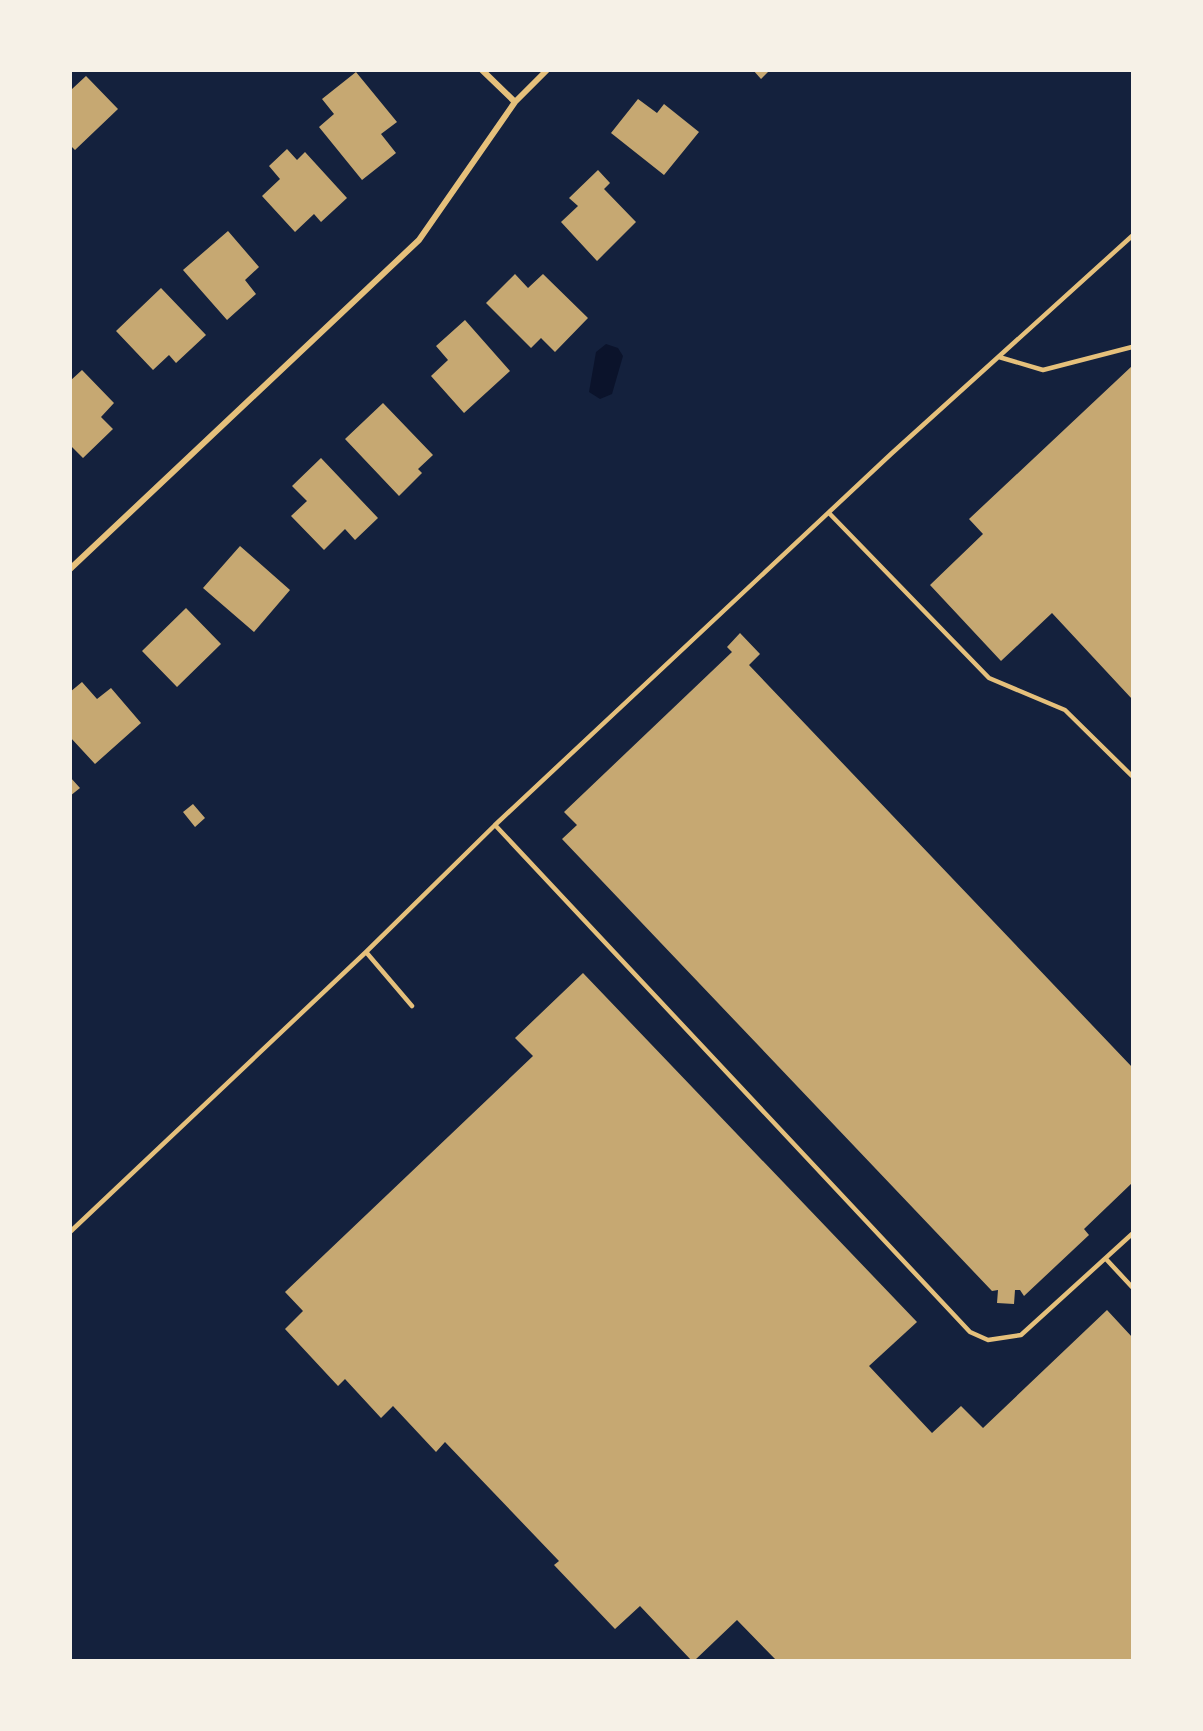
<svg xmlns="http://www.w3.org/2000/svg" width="1203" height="1731" viewBox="0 0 1203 1731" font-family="'Work Sans',sans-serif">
  <rect width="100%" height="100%" fill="#14213d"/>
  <path fill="#0b132b" d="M606 344 618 348 623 356 612 394 600 399 589 392 596 352Z"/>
  <path fill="#c6a872" d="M753 70H770L761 79Z
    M356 72 397 122 381 134 396 153 362 180 319 127 334 114 322 99Z
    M86 76 118 109 75 150 70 145V88L72 89Z
    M638 99 657 113 664 104 699 132 664 175 611 133Z
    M287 149 297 160 305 152 347 198 321 222 314 214 295 232 262 196 280 179 269 166Z
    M598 170 610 183 604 189 636 222 597 261 561 222 578 206 569 198Z
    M228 231 259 267 245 280 256 294 227 320 183 270Z
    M515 274 528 288 543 274 588 318 555 352 541 338 531 348 486 303Z
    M161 288 206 335 176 363 169 355 153 370 116 331Z
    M465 320 510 371 464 413 431 376 448 360 436 346Z
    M1132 366V699L1052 613 1001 661 930 585 983 534 969 519Z
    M82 370 114 403 101 417 113 429 83 458 70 445V381Z
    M383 403 433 455 418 469 422 473 399 496 345 439Z
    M321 458 378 518 355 540 345 529 324 550 291 516 307 501 292 486Z
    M240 546 290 590 254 632 203 588Z
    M186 608 221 644 177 687 142 651Z
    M740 633 760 654 749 665 1132 1067V1183L1084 1229 1089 1235 1024 1296 1020 1290H1015L1014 1304 997 1303 998 1290 992 1291 562 839 577 825 564 812 732 652 727 647Z
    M82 682 97 699 111 688 141 723 95 764 70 737V692Z
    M70 777 80 788 70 796Z
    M193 804 205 818 195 827 183 812Z
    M583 973 917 1322 869 1366 932 1433 961 1406 983 1428 1107 1310 1132 1337V1660H776L737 1620 695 1660H691L640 1606 615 1629 554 1565 559 1561 445 1442 436 1452 393 1406 381 1418 345 1379 338 1386 285 1329 303 1311 285 1292 533 1056 515 1038Z"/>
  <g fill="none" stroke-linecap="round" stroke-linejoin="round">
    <path stroke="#e5c07b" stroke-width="4.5" d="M999 357 1043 370 1132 347
      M829 513 989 678 1065 710 1132 776
      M495 825 970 1332 988 1340 1021 1335 1132 1234
      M366 952 412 1006
      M70 1232 366 952 495 825 891 454 1132 236
      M1106 1259 1132 1287"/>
    <path stroke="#e5c07b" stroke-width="6" d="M482 70 515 102
      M70 569 419 240 515 102 547 70"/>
  </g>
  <rect width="1203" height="1731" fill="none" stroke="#f6f1e7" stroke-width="144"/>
</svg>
